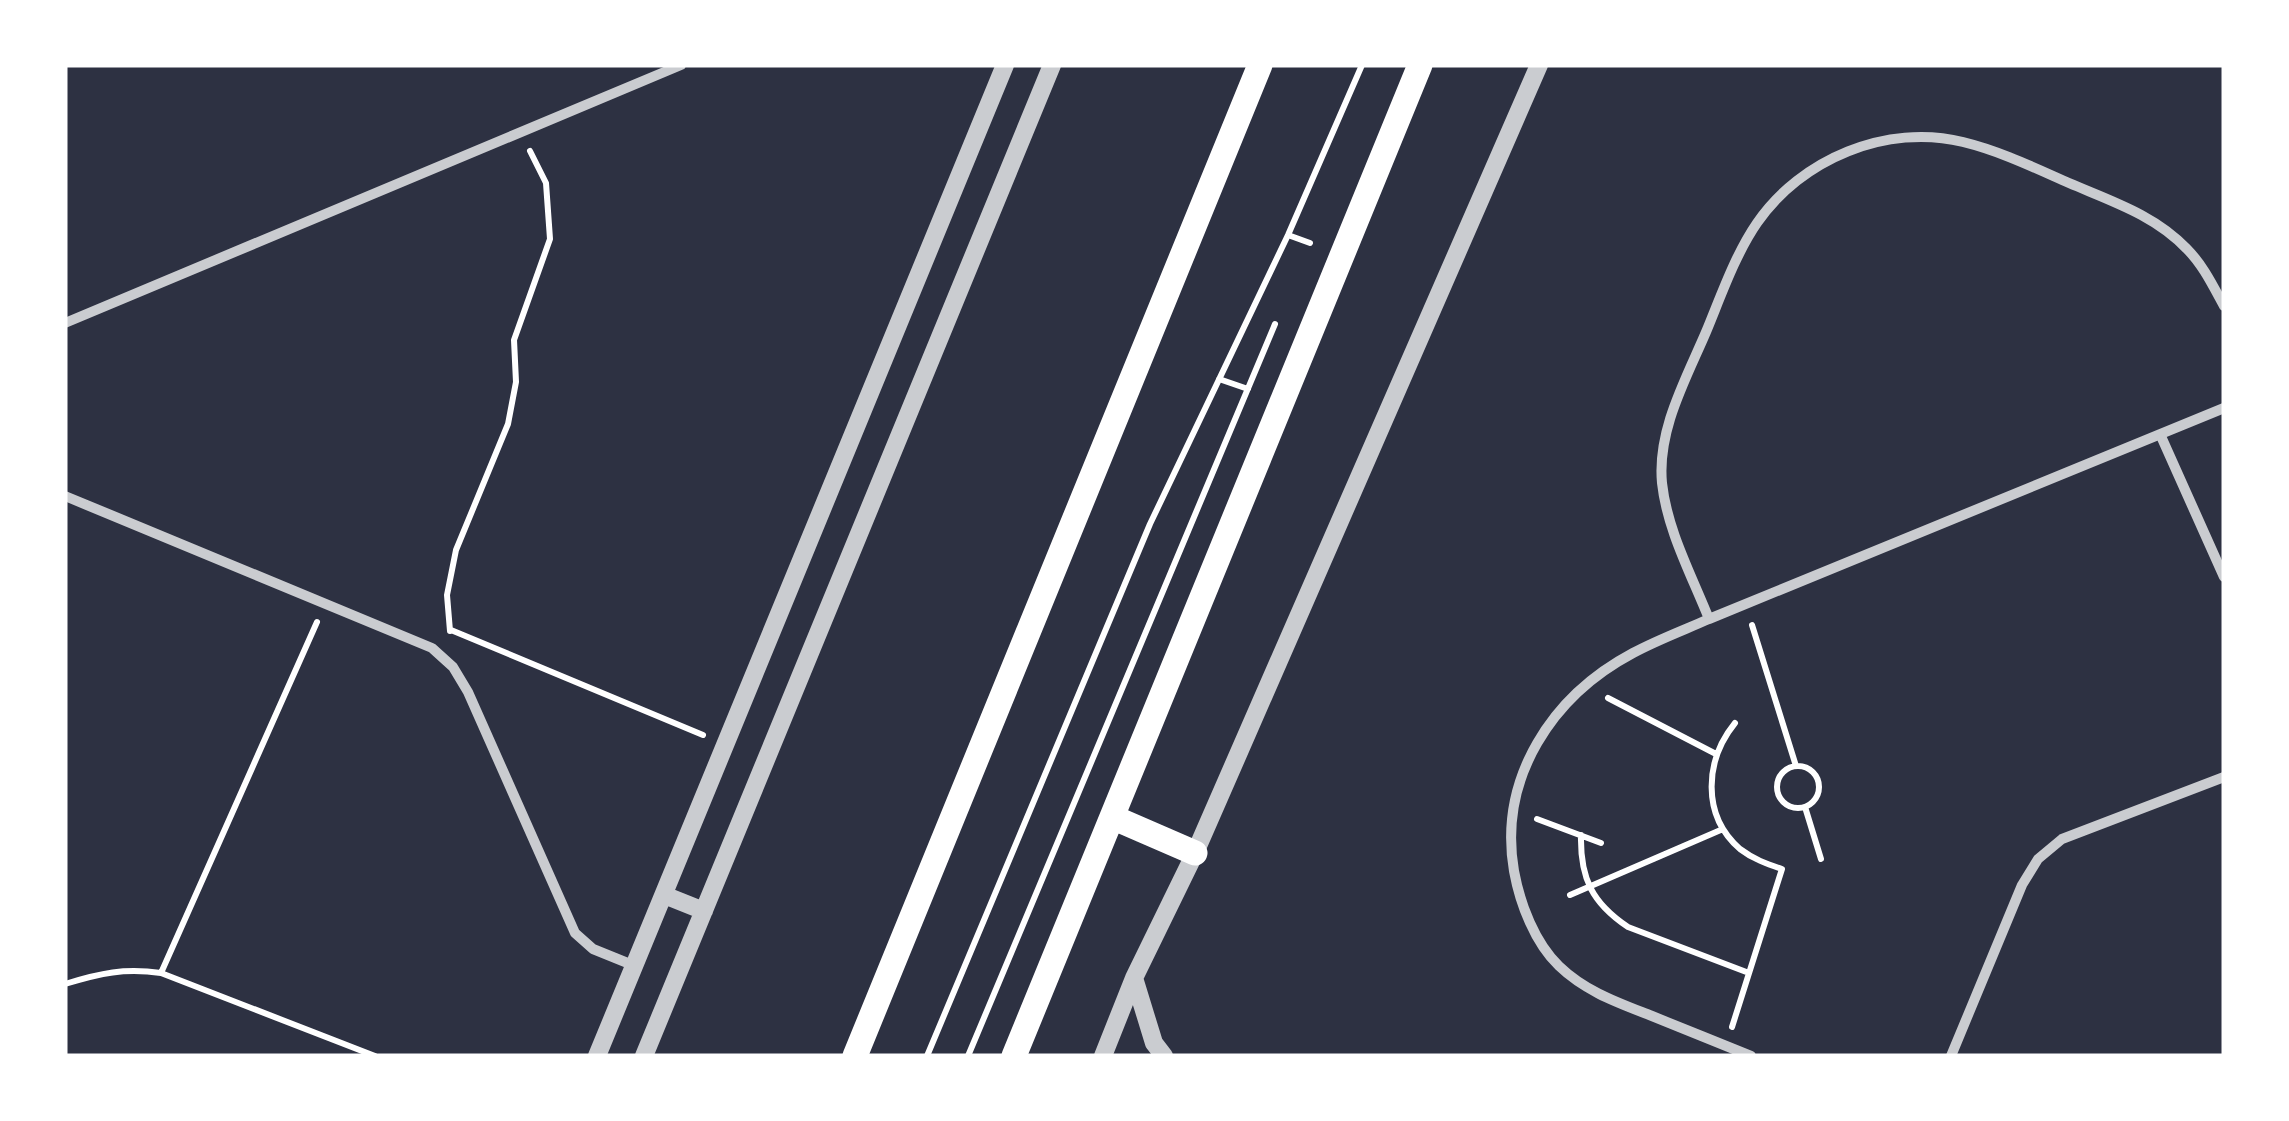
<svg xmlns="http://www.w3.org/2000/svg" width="2289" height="1121" viewBox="0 0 2289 1121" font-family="'Source Sans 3',sans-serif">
  <rect width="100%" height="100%" fill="#2d3142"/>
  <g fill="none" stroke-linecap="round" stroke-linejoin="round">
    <path stroke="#fff" stroke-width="6" d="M1288 235 1310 243
      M1219 379 1248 389
      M1752 625 1796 766
      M451 630 703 735
      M450 631 447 595 456 550 508 424 516 382 514 340 550 239 546 183 530 151
      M1608 698 1716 754
      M1777 787a21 21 0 1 1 42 0a21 21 0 1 1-42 0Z
      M1805 807 1821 859
      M1537 819 1601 843
      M1581 835C1580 878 1592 903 1628 927L1749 973
      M1570 895 1723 829
      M161 973 317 622
      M65 984C101 973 124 968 161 973L375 1056
      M1732 1027 1782 869C1767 864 1753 859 1740 849 1701 815 1705 760 1735 723
      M927 1056 1150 524 1288 235 1362 65
      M968 1056 1275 324"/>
    <path stroke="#caccd0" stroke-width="10" d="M65 323 681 65
      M2160 434 2224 577
      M65 496 432 648 453 667 468 692 575 933 593 949 635 966
      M1709 619C1692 576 1667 530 1662 483 1657 430 1686 379 1706 332 1721 296 1735 255 1757 223 1801 159 1887 123 1963 142 2000 151 2035 168 2069 183 2111 201 2155 215 2187 249 2203 265 2213 286 2224 306
      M1751 1056C1718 1043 1685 1029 1652 1016 1619 1003 1586 992 1559 966 1535 943 1520 904 1514 871 1498 778 1552 696 1633 653 1657 640 1684 630 1709 619L2224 408
      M1951 1056 2022 885 2038 859 2062 839 2224 777"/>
    <path stroke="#caccd0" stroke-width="18" d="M664 895 704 911
      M1134 978 1154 1043 1164 1056
      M597 1056 1005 65
      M644 1056 1052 65
      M1103 1056 1134 978 1195 853 1539 65"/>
    <path stroke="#fff" stroke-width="25" d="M1112 817 1195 853
      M855 1056 1260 65
      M1014 1056 1420 65"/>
  </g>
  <rect width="2289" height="1121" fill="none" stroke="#ffffff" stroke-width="135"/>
</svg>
